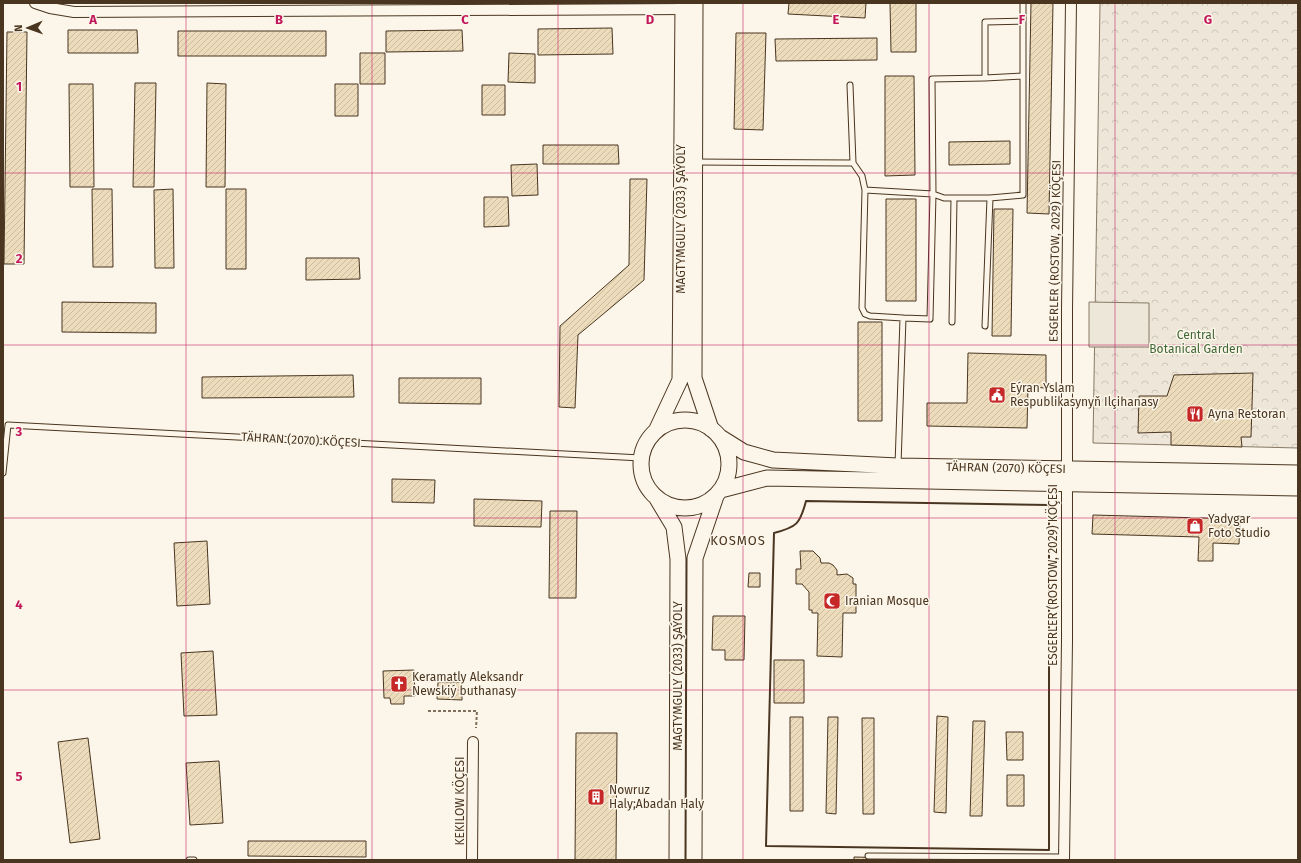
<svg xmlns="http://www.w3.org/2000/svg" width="1301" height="863" viewBox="0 0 1301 863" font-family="'Fira Sans',sans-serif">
  <defs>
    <pattern id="park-crowns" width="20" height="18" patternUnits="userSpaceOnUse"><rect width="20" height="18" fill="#ede6d9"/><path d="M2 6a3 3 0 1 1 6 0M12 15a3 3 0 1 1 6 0" fill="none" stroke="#cdc6ba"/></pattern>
    <pattern id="building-hatch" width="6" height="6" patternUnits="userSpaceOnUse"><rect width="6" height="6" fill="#ecdcbc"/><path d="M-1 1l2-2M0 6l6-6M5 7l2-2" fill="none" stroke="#ccbda1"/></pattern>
  </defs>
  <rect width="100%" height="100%" fill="#fbf6e9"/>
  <path fill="url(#park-crowns)" stroke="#887966" d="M1100 3H1298V448L1093 443Z"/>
  <path fill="#ede7d9" stroke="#887966" d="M1089 302 1149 303V347H1089Z"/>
  <path fill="url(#building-hatch)" stroke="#4a3520" d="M789 3H866L865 18 788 14Z
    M890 3H916V52H891Z
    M1031 3H1053L1049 214 1027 213Z
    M612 28 613 54 538 55V29Z
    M68 30H137L138 53H68Z
    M462 30 463 51 386 52V31Z
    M178 31H326V56H178Z
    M7 32H27L24 264H4Z
    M736 33H766L763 130 734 129Z
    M877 38V60L776 61 775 39Z
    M360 53H385V84H360Z
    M509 53 535 54V83L508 82Z
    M885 76H914L915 175 885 176Z
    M135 83H156L154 187H133Z
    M207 83 226 84 225 187H206Z
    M69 84H93L94 187H70Z
    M335 84H358V116H335Z
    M482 85H505V115H482Z
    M1010 141V164L949 165V142Z
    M543 145H618L619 164H543Z
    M537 164 538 195 512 196 511 165Z
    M630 179H647L644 280 578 335 575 408 559 407 560 326 629 265Z
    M92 189H112L113 267H93Z
    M173 189 174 268H155L154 190Z
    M226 189H246V269H226Z
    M484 197H508L509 226 484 227Z
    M886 199H916V301H886Z
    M994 209H1013L1011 336H992Z
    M306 258H359L360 279 306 280Z
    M62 302 156 303V333L62 332Z
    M858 322H882V421H858Z
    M968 353 1046 355V388L1028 387 1027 428 927 426V403H967Z
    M1253 373 1251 437H1241L1242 447 1171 445V432L1138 433 1139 396H1167L1174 375Z
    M353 375 354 397 202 398V377Z
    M399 378H481V404L399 403Z
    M392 479 435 480 434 503 392 502Z
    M474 499 542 501 541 527 474 526Z
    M550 511H577L576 598H549Z
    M1093 515 1240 519 1239 544 1213 543V561H1198L1199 537 1092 534Z
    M207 541 210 604 177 606 174 543Z
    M800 551H813L820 558 821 563H829L833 565 837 570V575L847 574 853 578V584H856V613H843L842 657 817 656 818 613H812V610H809V592L802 584H796V569H801Z
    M749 573H760V587H748Z
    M713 616H745L744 660H725V650H712Z
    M213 651 217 715 184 716 181 653Z
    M774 660H804V703H774Z
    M414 670 415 696H404V704H391L390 698H384L383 671Z
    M438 682H462V700L437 699Z
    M937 716 948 717 946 813 934 812Z
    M790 717H803V811H790Z
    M828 717H838L836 814 826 813Z
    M862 718H874V814H863Z
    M973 721H985L982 816H970Z
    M1006 732H1023V760H1007Z
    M576 733H617L616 860H575Z
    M88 738 100 839 70 843 58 742Z
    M219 761 223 823 190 825 186 763Z
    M1007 775H1024V806H1007Z
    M248 841H366V857L248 856Z
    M854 857 985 860H854Z"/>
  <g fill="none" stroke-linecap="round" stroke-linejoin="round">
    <g stroke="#4a3520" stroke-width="7">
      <path id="lane" d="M985 78 1023 76
        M850 85 853 163
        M696 162 853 163 862 176 865 190 933 194 944 198H990L1023 195V3
        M865 190 862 308 865 314 870 316 903 318
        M952 322 954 198
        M985 326 990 198
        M898 465 903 318 930 319 933 194 932 79 985 78V22L1023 21
        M3 473 8 425 641 458
        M868 856 1064 857
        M189 860H194"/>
    </g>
    <g stroke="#4a3520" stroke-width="12">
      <path id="street" d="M35 3 50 8 74 12 688 9
        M472 860 473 742
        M1064 860 1067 641V309L1071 3"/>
    </g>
    <g stroke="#4a3520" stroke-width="17">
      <path id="secondary" d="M695 3 694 378 711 429
        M641 464a44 44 0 1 1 88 0a44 44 0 1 1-88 0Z
        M657 429 680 380 683 3
        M720 437 744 452 773 460 898 466 1298 473
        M721 490 767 478 1298 488
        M656 497 674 527 678 559 677 860
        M694 860 695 558 716 496"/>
    </g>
    <path stroke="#7f6f5c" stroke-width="2" stroke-dasharray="3 2" stroke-linecap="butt" d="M428 711H477L476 728"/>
    <use href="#lane" stroke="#fbf6e9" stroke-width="5"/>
    <use href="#street" stroke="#fbf6e9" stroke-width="10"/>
    <use href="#secondary" stroke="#fbf6e9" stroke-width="15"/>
    <path stroke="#4a3520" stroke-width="2" d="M806 501 1049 505V850L766 846 774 533C797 527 800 524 806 501Z"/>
  </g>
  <path fill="none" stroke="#c2185b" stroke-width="1" stroke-opacity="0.55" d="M186 3V860M372 3V860M558 3V860M743 3V860M929 3V860M1115 3V860M3 173H1298M3 345H1298M3 518H1298M3 690H1298"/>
  <defs>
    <g id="civic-square" transform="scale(0.9)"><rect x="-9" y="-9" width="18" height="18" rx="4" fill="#c62828" stroke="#fbf6e9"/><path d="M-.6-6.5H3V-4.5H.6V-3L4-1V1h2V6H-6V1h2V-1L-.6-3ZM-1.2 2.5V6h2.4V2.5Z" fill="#fff"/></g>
    <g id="restaurant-square" transform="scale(0.9)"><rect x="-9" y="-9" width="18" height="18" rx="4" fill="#c62828" stroke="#fbf6e9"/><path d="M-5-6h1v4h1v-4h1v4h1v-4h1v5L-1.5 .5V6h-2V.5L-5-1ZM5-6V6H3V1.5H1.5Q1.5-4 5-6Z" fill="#fff"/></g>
    <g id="shop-square" transform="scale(0.9)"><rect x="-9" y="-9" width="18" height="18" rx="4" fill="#c62828" stroke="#fbf6e9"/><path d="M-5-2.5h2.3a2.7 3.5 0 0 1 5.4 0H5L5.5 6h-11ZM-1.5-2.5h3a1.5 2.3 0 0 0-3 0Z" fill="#fff"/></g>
    <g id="mosque-square" transform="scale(0.9)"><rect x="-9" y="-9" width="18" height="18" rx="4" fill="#c62828" stroke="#fbf6e9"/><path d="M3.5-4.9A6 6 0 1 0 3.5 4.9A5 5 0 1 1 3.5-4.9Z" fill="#fff"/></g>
    <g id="church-square" transform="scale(0.9)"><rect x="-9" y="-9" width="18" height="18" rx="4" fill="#c62828" stroke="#fbf6e9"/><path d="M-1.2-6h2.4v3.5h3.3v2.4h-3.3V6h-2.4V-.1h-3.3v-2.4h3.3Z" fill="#fff"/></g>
    <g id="building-square" transform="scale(0.9)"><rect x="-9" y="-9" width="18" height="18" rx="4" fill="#c62828" stroke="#fbf6e9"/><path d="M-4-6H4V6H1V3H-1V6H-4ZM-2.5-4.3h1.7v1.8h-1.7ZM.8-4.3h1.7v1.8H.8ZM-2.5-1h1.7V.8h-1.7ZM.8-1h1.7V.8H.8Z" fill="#fff"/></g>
  </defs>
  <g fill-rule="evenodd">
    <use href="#civic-square" x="997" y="395"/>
    <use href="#restaurant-square" x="1195" y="414"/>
    <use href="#shop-square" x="1195" y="526"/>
    <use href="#mosque-square" x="832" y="601"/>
    <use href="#church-square" x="399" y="684"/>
    <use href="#building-square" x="596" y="797"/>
  </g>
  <g text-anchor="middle" stroke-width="3" stroke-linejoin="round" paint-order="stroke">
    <g font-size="12" fill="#4a3520" stroke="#fbf6e9">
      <text transform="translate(681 219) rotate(-90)" y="4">MAGTYMGULY (2033) ŞAÝOLY</text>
      <text transform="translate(1055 251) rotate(-89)" y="4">ESGERLER (ROSTOW, 2029) KÖÇESI</text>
      <text transform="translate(301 440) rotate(3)" y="4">TÄHRAN (2070) KÖÇESI</text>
      <text transform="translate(1006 468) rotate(1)" y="4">TÄHRAN (2070) KÖÇESI</text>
      <text transform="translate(1053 575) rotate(-90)" y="4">ESGERLER (ROSTOW, 2029) KÖÇESI</text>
      <text transform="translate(678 676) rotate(-90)" y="4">MAGTYMGULY (2033) ŞAÝOLY</text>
      <text transform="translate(460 801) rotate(-90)" y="4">KEKILOW KÖÇESI</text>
    </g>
    <g font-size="12" fill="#436837" stroke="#fbf6e9">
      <text x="1196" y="339">Central<tspan x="1196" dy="14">Botanical Garden</tspan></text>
    </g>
    <g font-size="12" fill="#4a3520" stroke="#fbf6e9" text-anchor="start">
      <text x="1010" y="392">Eýran Yslam<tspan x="1010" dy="14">Respublikasynyň Ilçihanasy</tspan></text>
      <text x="1208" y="418">Ayna Restoran</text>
      <text x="1208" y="523">Yadygar<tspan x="1208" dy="14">Foto Studio</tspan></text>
      <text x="845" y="605">Iranian Mosque</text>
      <text x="412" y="681">Keramatly Aleksandr<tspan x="412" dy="14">Newskiý buthanasy</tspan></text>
      <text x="609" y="794">Nowruz<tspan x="609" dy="14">Haly;Abadan Haly</tspan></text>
    </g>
    <g font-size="13" letter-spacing="1" fill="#4a3520" stroke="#fbf6e9">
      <text x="738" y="545">KOSMOS</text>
    </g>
  </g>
  <g font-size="13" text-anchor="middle" font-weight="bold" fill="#c2185b" stroke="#fbf6e9" stroke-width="3" stroke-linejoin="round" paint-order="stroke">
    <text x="93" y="24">A</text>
    <text x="279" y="24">B</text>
    <text x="465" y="24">C</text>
    <text x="650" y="24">D</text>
    <text x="836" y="24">E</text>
    <text x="1022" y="24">F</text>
    <text x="1208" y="24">G</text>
    <text x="19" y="91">1</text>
    <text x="19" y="263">2</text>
    <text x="19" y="436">3</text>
    <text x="19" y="609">4</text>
    <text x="19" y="781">5</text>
  </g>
  <rect width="1301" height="863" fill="none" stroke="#4a3520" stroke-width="8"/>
  <g transform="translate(28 28) rotate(268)" stroke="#fbf6e9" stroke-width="3" paint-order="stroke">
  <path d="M0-3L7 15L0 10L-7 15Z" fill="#4a3520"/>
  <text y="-6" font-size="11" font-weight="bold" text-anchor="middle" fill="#4a3520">N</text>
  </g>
</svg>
